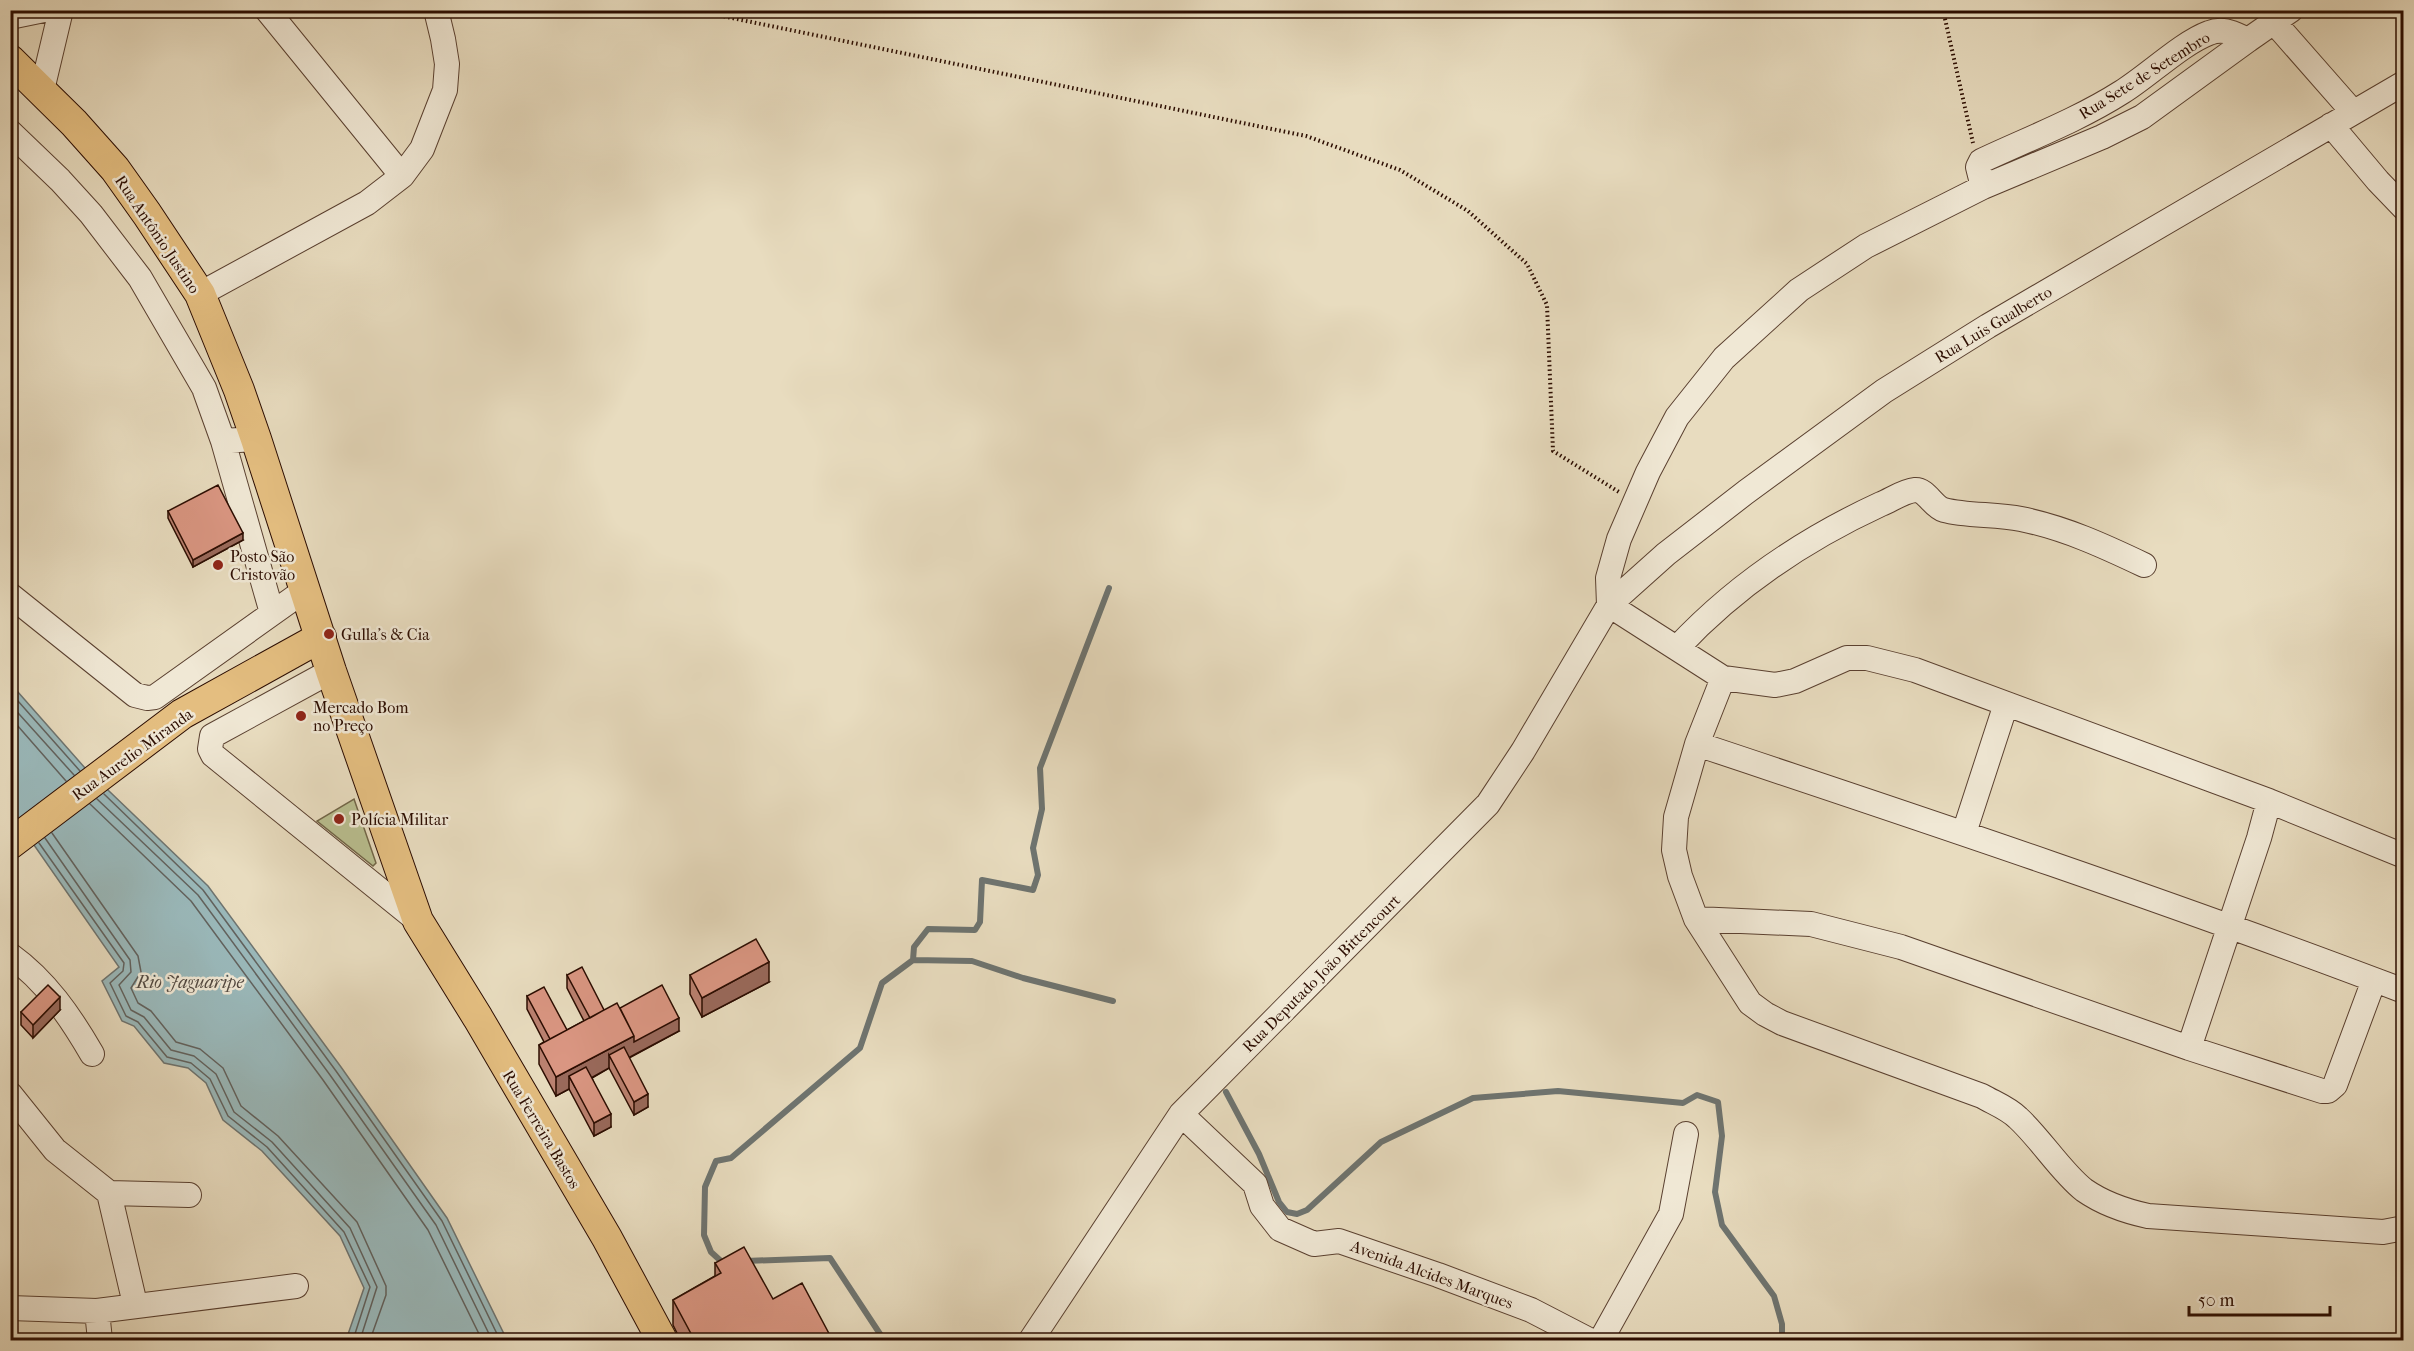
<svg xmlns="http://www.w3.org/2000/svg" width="2414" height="1351" viewBox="0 0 2414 1351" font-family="'IM FELL French Canon',serif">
  <rect width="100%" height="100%" fill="#e8dcbf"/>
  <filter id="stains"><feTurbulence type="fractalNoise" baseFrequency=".00333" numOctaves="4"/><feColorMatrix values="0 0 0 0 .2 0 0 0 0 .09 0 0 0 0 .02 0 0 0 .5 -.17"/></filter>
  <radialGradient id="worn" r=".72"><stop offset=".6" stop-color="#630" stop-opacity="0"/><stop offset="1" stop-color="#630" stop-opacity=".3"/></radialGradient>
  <path fill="#b9bf90" stroke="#726648" stroke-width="1.5" d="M354 799 376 863 373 866 317 821Z"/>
  <path fill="#9ab9bb" stroke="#6e7470" stroke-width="1.5" d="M10 683 85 768 208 886 341 1067 447 1218 507 1340H346L364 1288 340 1236 262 1151 223 1120 206 1083 188 1068 164 1063 134 1026 122 1021 102 981 119 967 11 812Z"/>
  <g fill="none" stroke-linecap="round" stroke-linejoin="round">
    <path stroke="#62625e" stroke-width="1.5" d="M10 692 80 771
      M10 704 74 775
      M10 717 66 781
      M104 794 203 890 336 1071 442 1221 500 1340
      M97 799 198 895 330 1075 436 1225 492 1340
      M90 804 191 901 323 1080 428 1230 482 1340
      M52 833 138 956 141 972 131 988 138 1003 151 1011 176 1042 200 1049 223 1068 241 1106 278 1136 357 1222 386 1286V1295L370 1340
      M45 838 130 960 131 972 119 985 131 1010 144 1017 171 1050 194 1056 216 1074 234 1112 272 1142 350 1228 377 1287 360 1340
      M39 843 124 963 123 971 110 983 126 1016 138 1022 167 1057 191 1063 210 1079 228 1116 267 1147 344 1232 370 1287 353 1340"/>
    <path stroke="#6e7470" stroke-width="6" d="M913 960 914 947 928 929 975 930 980 922 982 880 1033 890 1038 875 1033 848 1042 809 1040 768 1109 588
      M1226 1092 1259 1154 1279 1202 1287 1212 1297 1214 1307 1210 1381 1142 1473 1098 1558 1091 1683 1103 1697 1095 1718 1102 1722 1136 1715 1192 1722 1225 1774 1296 1782 1324V1340
      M746 1261 830 1258 884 1340
      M727 1262H722L711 1252 704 1235 705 1187 716 1161 731 1158 860 1048 882 983 913 960 972 961 1023 978 1113 1001"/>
    <g stroke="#5a4030" stroke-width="26">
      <path id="minor" d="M267 10 402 176
        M10 17 44 10
        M2274 22 2353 112
        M42 90 61 10
        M2331 125 2378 181 2404 208
        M10 132 60 180 91 214 140 278 204 388 223 441 256 439
        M1983 187 2102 137 2142 117 2248 40
        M200 294 367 203 402 176 422 149 445 90 447 64 443 39 436 10
        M223 441 272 613
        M10 595 135 695 147 698 155 697 305 590
        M1609 605 1608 578 1619 539 1648 472 1677 417 1724 358 1799 290 1866 246 1983 187 1978 167 1981 161C2028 139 2078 120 2122 92 2148 76 2182 43 2209 33 2224 27 2234 34 2248 40L2291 10
        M1609 605 1723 678 1775 685 1795 681 1847 658H1867L1915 670 2269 801 2259 838 2189 1048
        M1677 648C1734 587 1805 539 1881 504 1891 500 1904 491 1915 490 1926 489 1933 507 1944 510 1966 516 1997 514 2021 519 2065 528 2104 546 2144 565
        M331 671 212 736 210 749 213 755 418 921
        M1723 678 1697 744 1676 817 1674 850 1680 876 1696 919 1750 1003 1765 1014 1782 1023 1982 1096C1994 1103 2008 1108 2018 1118 2040 1138 2062 1173 2084 1190 2104 1204 2125 1211 2148 1216L2383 1232 2404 1228
        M1697 744C1934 823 2170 902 2404 991
        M2269 801 2404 856
        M1964 833 2006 704
        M1696 919 1811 924 1901 947 2189 1048 2322 1091H2328L2335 1085 2374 980
        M10 955C46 981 70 1016 92 1054
        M10 1094 55 1150 109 1193 135 1304
        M1181 1114 1255 1184 1262 1206 1280 1229 1314 1244 1339 1241 1438 1275 1531 1310 1589 1340
        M109 1193 189 1195
        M10 1308 97 1311 296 1286
        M97 1311 100 1340
        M1031 1340 1181 1114 1488 804 1523 751 1609 605 1666 554 1746 492 1884 391 1988 326 2404 83
        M1601 1340 1671 1214 1686 1134"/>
    </g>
    <g stroke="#2b0c00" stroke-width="32">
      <path id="major" d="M10 60 74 123 115 169 147 214 200 294 239 390 256 439 331 671 418 921 478 1018 607 1238 662 1340
        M10 844 182 714 321 637"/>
    </g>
    <path stroke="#2b0c00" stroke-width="4" stroke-dasharray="1.5 3" stroke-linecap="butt" d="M693 10 1306 136 1400 170 1468 211 1527 264 1547 305 1553 451 1619 492
      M1943 10 1973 143"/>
    <use href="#minor" stroke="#f0e8d5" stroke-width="24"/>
    <use href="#major" stroke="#e4be80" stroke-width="30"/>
  </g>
  <path fill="#bb8170" stroke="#2b0c00" stroke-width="1.5" d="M168 511 243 540 193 567 168 518Z
    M567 975 604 1010 620 1008 679 1031 629 1058 648 1107 634 1115 609 1068 592 1078 611 1127 594 1136 569 1089 556 1096 539 1064V1045L544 1042 527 1009V996L567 1030 584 1021 567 988Z
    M690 975 769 982 702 1017 690 994Z
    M60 1010 33 1038 21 1025V1012Z
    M715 1263 773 1299 833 1341H681L673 1325V1300L715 1276Z"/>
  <path fill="#99695b" stroke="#2b0c00" stroke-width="1.5" d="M243 533V540L193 567V560Z
    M769 962V982L702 1017V998Z
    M60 997V1010L33 1038V1025Z
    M679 1018V1031L615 1065 609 1055V1068L575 1087 569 1076V1089L556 1096V1077L634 1036Z
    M648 1094V1107L634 1115V1102Z
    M611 1114V1127L594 1136V1123Z"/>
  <path fill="#da9682" stroke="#2b0c00" stroke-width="1.5" d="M218 485 243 533 193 560 168 511Z
    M756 939 769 962 702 998 690 975Z
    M582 967 604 1010 590 1018 567 975Z
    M48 985 60 997 33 1025 21 1012Z
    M662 985 679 1018 634 1042V1036L620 1008Z
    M544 987 567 1030 550 1039 527 996Z
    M617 1003 634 1036 556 1077 539 1045Z
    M624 1047 648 1094 634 1102 609 1055Z
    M586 1067 611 1114 594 1123 569 1076Z
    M744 1247 773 1299 802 1283 833 1341H695L673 1300 721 1273 715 1263Z"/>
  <g fill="#8f2418" stroke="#f0e8d5" stroke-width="2">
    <circle cx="218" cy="565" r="6"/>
    <circle cx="329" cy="634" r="6"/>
    <circle cx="301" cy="716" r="6"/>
    <circle cx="339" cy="819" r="6"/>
  </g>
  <g text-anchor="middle" stroke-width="5" stroke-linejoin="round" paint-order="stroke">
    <g font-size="16" fill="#2b0c00" stroke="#f0e8d5">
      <text transform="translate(2144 75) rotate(-32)" y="6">Rua Sete de Setembro</text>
      <text transform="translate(158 234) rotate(56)" y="6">Rua Antônio Justino</text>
      <text transform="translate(1993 324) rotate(-31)" y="6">Rua Luis Gualberto</text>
      <text transform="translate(132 754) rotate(-36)" y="6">Rua Aurelio Miranda</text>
      <text transform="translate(1321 973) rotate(-45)" y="6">Rua Deputado João Bittencourt</text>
      <text transform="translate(542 1129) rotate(59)" y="6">Rua Ferreira Bastos</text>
      <text transform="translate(1432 1274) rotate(20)" y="6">Avenida Alcides Marques</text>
    </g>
    <g font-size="16" fill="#2b0c00" stroke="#f0e8d5" text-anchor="start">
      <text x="230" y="562">Posto São<tspan x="230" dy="18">Cristovão</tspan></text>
      <text x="341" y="640">Gulla's &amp; Cia</text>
      <text x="313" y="713">Mercado Bom<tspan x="313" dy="18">no Preço</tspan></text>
      <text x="351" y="825">Polícia Militar</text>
    </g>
    <g font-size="18" font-style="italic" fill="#524941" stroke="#f0e8d5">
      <text x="190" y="988">Rio Jaguaripe</text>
    </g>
  </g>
  <rect width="2414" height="1351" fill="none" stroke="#e8dcbf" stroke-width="36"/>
  <rect x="12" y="12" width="2390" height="1327" fill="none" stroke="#2b0c00" stroke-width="3"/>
  <rect x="18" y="18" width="2378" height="1315" fill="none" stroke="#2b0c00" stroke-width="1.5"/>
  <path d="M2189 1306v9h141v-9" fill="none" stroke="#2b0c00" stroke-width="3"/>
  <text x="2198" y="1306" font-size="18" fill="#2b0c00" stroke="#f0e8d5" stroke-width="4.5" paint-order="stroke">50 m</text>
  <rect width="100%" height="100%" filter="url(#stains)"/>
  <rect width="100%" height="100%" fill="url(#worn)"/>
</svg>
